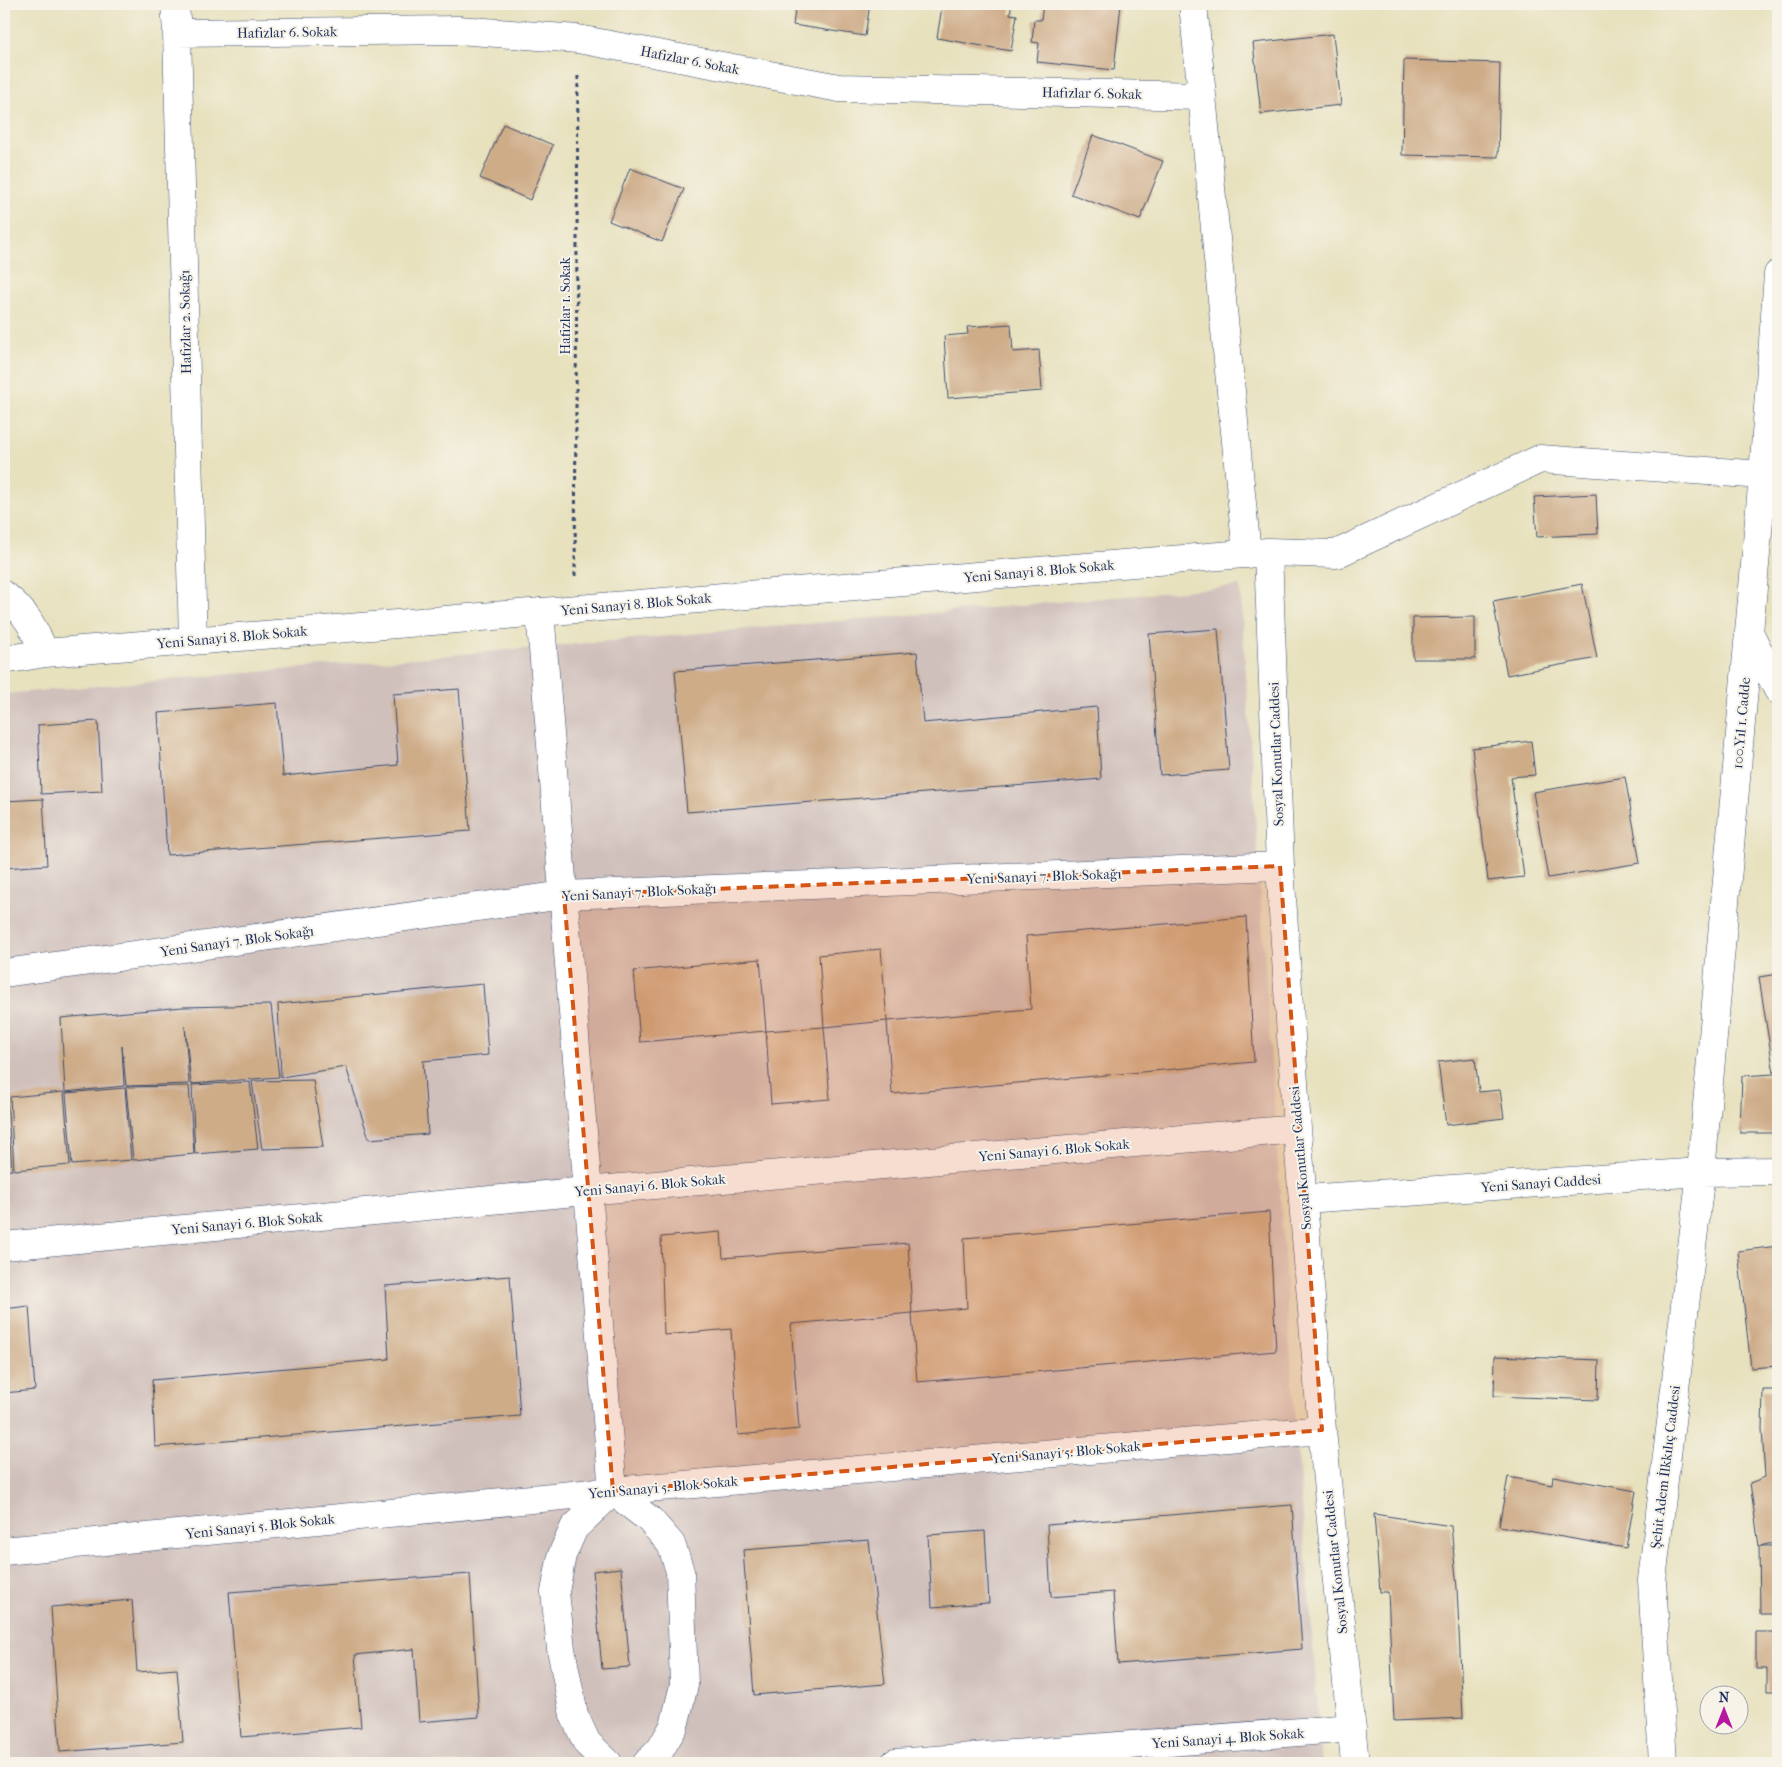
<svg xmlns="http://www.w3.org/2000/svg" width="1782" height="1767" viewBox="0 0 1782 1767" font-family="'IM FELL French Canon',serif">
  <rect width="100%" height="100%" fill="#f7f3e8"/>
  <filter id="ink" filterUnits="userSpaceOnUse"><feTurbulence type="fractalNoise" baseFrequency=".02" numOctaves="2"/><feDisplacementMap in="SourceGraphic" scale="10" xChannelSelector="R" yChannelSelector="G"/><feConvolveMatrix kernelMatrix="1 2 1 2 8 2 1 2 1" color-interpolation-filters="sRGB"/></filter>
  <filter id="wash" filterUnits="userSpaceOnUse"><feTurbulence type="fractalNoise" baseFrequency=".0096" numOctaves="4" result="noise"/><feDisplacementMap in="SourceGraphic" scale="20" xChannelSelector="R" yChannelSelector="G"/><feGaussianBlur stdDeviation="1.12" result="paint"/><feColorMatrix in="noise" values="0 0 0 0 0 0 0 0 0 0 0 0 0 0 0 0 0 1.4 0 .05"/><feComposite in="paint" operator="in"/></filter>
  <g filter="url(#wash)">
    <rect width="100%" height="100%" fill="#e7e1be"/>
    <path fill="#d0c0bc" d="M1240 586 1292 1377 1322 1763H4V694Z"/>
    <g id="blocks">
      <path fill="#ceac88" d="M796 4H870L865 36 793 25Z
        M934 4H1012L1010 14 1017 15 1011 51 937 38 942 7 934 6Z
        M1043 4H1121L1114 70 1037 62 1039 43 1032 42 1034 20H1041Z
        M1333 34 1341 105 1261 114 1253 43Z
        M1404 60 1500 63 1498 157 1402 155Z
        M503 124 553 145 530 200 480 178Z
        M1093 135 1163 161 1140 220 1071 194Z
        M630 168 684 189 662 242 609 221Z
        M1011 324 1013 352 1039 350 1042 391 948 398 944 336 968 334 967 327Z
        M1596 494 1598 534 1537 537 1534 497Z
        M1582 584 1597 658 1507 675 1493 601Z
        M1475 617V659H1413V618Z
        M1218 629 1229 770 1160 775 1149 634Z
        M917 652 923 723 1097 707 1101 779 687 812 675 671Z
        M459 689 470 831 167 855 158 713 277 703 283 776 398 765 393 694Z
        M98 721 102 791 41 794 38 725Z
        M1531 741 1535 775 1511 777 1524 877 1488 881 1472 748Z
        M1625 777 1640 863 1548 878 1533 792Z
        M43 799 47 865 4 868V801Z
        M1246 917 1254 1062 892 1094 887 1021 1031 1009 1026 936Z
        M881 949 887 1021 824 1027 819 955Z
        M760 959 766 1031 640 1042 634 971Z
        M1778 974V1089H1776L1778 1133H1740L1742 1076 1774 1074 1759 977Z
        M483 984 488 1055 423 1061 428 1134 369 1139 346 1067 281 1077 278 1004Z
        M271 1005 279 1077 191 1084 185 1026 189 1084 126 1086 122 1046 124 1086 65 1092 61 1018 183 1007Z
        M824 1027 830 1099 771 1104 766 1031Z
        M1475 1058 1479 1092 1500 1090 1504 1118 1446 1125 1438 1062Z
        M313 1080 323 1147 262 1149 252 1081Z
        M250 1082 258 1149 195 1154 192 1085Z
        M189 1086 194 1154 133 1160 126 1087Z
        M125 1088 131 1160 72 1165 66 1093Z
        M64 1092 70 1165 14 1170 10 1097Z
        M4 1097H7L12 1170 4 1171Z
        M1269 1212 1276 1351 917 1382 912 1313 967 1308 964 1238Z
        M721 1232 723 1258 908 1243 912 1313 791 1324 799 1429 738 1435 731 1329 664 1335 661 1237Z
        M1778 1246V1366L1751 1368 1738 1251Z
        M510 1276 520 1416 155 1447 152 1380 389 1359 385 1286Z
        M29 1306 35 1390 4 1393V1309Z
        M1495 1356 1599 1360 1598 1400 1494 1396Z
        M1763 1390H1778V1542L1759 1546H1778V1614H1760L1759 1546 1750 1483 1765 1477 1762 1429Z
        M1553 1476 1636 1491 1626 1548 1499 1526 1508 1477 1552 1485Z
        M1292 1505 1302 1649 1118 1664 1113 1592 1051 1597 1047 1525Z
        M1374 1514 1451 1526 1457 1588 1463 1718 1394 1721 1388 1592H1380Z
        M985 1531 989 1603 932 1607 928 1535Z
        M869 1540 885 1684 754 1695 743 1550Z
        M621 1568 630 1667 602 1669 593 1571Z
        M470 1574 479 1717 419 1722 414 1649 355 1655 361 1727 241 1737 229 1592Z
        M132 1600 137 1672 177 1669 183 1742 60 1752 51 1607Z
        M1756 1632H1778V1692H1767V1669H1756Z"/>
    </g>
  </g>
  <g filter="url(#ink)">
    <use href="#blocks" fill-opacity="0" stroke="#3a4a6c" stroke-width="1"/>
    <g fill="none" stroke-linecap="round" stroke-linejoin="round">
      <g stroke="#3a4a6c" stroke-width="29">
        <path id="minor" d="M175 4 177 33 193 641
          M1193 4 1247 554
          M177 33 458 30 578 39 839 88 1202 96
          M1268 552 1280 866 1297 1129 1322 1430 1355 1763
          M4 595C27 613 33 627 45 653
          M540 612C565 905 587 1198 613 1491L574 1528 562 1555 555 1592 561 1649 574 1715 587 1743 608 1763
          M1749 632 1778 690
          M4 660 45 653 1268 552 1336 554 1540 459 1763 475
          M4 973 564 895 1280 866
          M1304 1199 1701 1172 1778 1171
          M4 1246 586 1191 1297 1129
          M613 1491 650 1520 671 1544 680 1571 684 1685 674 1726 660 1750 647 1763
          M4 1551 613 1491 1322 1430
          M895 1763 1352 1728
          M1663 1763 1652 1580 1701 1172 1763 475 1778 274"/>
      </g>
      <path stroke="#3a4a6c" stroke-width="3" stroke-dasharray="4 4" stroke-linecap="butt" d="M575 576 578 72"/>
      <use href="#minor" stroke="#fff" stroke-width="28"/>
    </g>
  </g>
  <path fill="#d45514" fill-opacity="0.2" stroke="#d45514" stroke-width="4" stroke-dasharray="10 6" stroke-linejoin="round" d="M1280 866 1322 1430 613 1491 564 895Z"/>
  <g text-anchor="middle" stroke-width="4" stroke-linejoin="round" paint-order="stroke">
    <g font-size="14" fill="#1b2f5e" stroke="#f7f3e8">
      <text transform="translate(287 32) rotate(-1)" y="5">Hafızlar 6. Sokak</text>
      <text transform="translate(690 60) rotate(11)" y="5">Hafızlar 6. Sokak</text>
      <text transform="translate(1092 93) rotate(1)" y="5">Hafızlar 6. Sokak</text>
      <text transform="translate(565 306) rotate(-90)" y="5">Hafızlar 1. Sokak</text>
      <text transform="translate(185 322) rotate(-91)" y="5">Hafızlar 2. Sokağı</text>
      <text transform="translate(1039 571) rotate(-5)" y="5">Yeni Sanayi 8. Blok Sokak</text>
      <text transform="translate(636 604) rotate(-5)" y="5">Yeni Sanayi 8. Blok Sokak</text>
      <text transform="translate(232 637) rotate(-5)" y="5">Yeni Sanayi 8. Blok Sokak</text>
      <text transform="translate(1741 723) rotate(-85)" y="5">100.Yıl 1. Cadde</text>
      <text transform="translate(1276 754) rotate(-92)" y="5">Sosyal Konutlar Caddesi</text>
      <text transform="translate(1044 876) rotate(-2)" y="5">Yeni Sanayi 7. Blok Sokağı</text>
      <text transform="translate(639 892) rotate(-3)" y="5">Yeni Sanayi 7. Blok Sokağı</text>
      <text transform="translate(237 941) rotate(-8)" y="5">Yeni Sanayi 7. Blok Sokağı</text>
      <text transform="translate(1054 1150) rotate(-5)" y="5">Yeni Sanayi 6. Blok Sokak</text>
      <text transform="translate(1300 1158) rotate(-95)" y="5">Sosyal Konutlar Caddesi</text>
      <text transform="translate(1541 1183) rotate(-4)" y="5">Yeni Sanayi Caddesi</text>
      <text transform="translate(650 1185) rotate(-5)" y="5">Yeni Sanayi 6. Blok Sokak</text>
      <text transform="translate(247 1223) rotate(-5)" y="5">Yeni Sanayi 6. Blok Sokak</text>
      <text transform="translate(1066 1452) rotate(-5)" y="5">Yeni Sanayi 5. Blok Sokak</text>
      <text transform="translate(1665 1467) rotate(-83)" y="5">Şehit Adem İlkkılıç Caddesi</text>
      <text transform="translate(663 1487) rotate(-5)" y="5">Yeni Sanayi 5. Blok Sokak</text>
      <text transform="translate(260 1526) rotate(-6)" y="5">Yeni Sanayi 5. Blok Sokak</text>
      <text transform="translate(1335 1562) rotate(-96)" y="5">Sosyal Konutlar Caddesi</text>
      <text transform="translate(1228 1738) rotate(-4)" y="5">Yeni Sanayi 4. Blok Sokak</text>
    </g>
  </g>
  <rect width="1782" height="1767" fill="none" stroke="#f7f3e8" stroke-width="20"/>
  <g transform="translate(1724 1710)"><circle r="24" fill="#f7f3e8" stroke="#9fa5b1"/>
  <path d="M0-4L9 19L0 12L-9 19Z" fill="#b5179e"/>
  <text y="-8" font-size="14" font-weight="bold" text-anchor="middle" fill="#1b2f5e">N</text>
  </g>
</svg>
